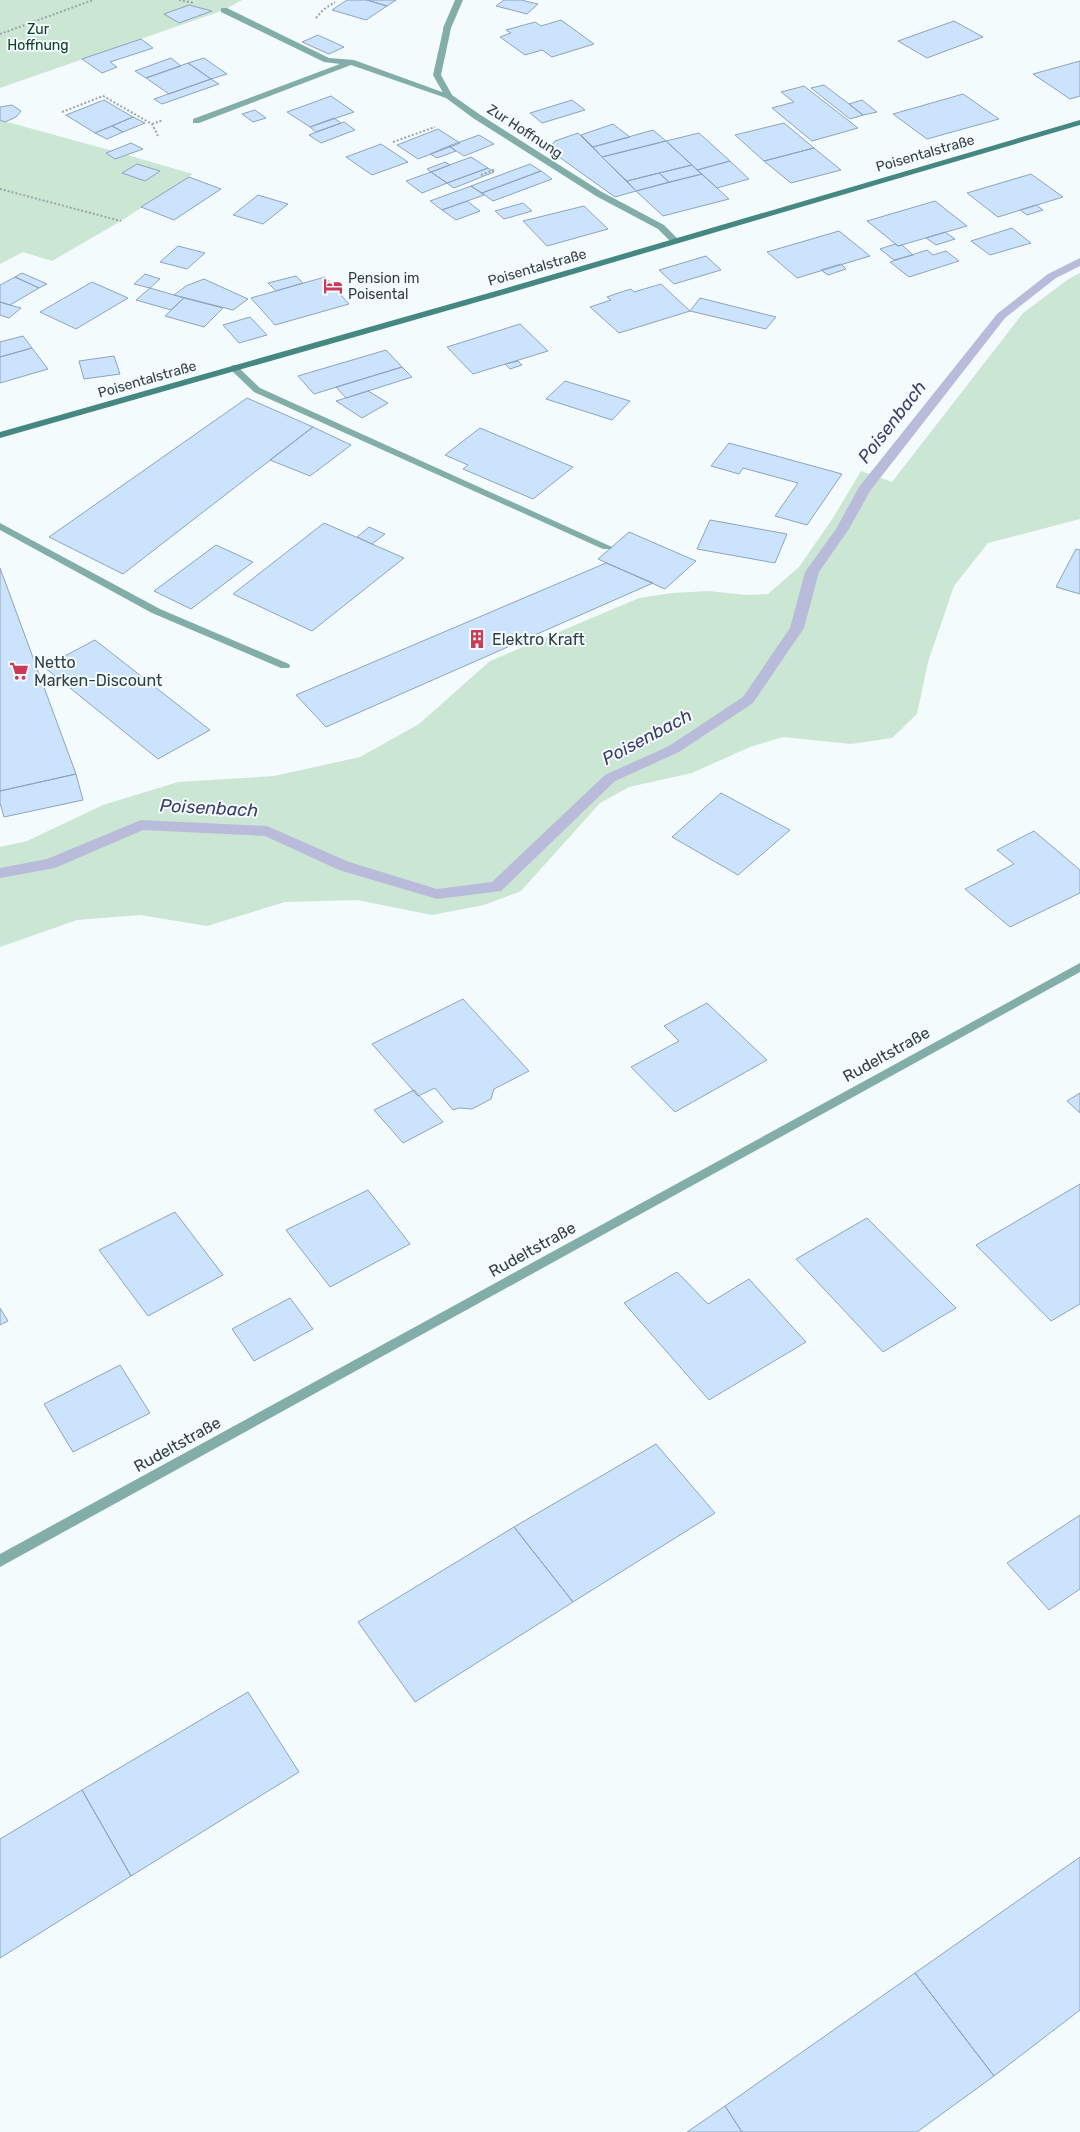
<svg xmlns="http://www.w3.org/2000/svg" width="1080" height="2132" viewBox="0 0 1080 2132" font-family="Rubik,sans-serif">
  <rect width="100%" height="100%" fill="#f3fbfd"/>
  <path fill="#cce6d4" d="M0 0H242L224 10 0 88Z
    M0 120 113 151 107 153 115 159 127 155 193 174 121 221 52 261 23 252 0 264Z
    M1080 273V519L988 543 954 586 928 662 917 714 892 738 851 744 783 737 750 747 692 773 629 787 600 803 521 891 484 905 432 915 357 900 285 902 207 926 140 915 77 920 0 947V847L27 841 103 805 178 782 274 776 360 757 419 724 490 661 639 598 672 593 708 591 747 595 768 594 799 567 833 518 861 471 892 482 1023 313 1070 278Z"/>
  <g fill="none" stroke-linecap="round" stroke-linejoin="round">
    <path fill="#b8bbda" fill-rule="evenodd" d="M1080 258V266L1056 278 1005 318 870 491 849 529 819 572 804 628 753 703 679 752 615 781 501 891 437 899 339 870 265 836 143 830 55 868 0 878V868L47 859 141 820 267 826 349 862 437 889 492 882 605 775 669 746 743 697 790 628 805 572 836 529 859 487 997 314 1048 274Z"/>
  </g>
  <path fill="#cbe3fc" stroke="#8da4bb" d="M347 0H367L387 6 366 20 332 10Z
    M367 0H396L387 6Z
    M504 0H521L538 4 527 14 496 6Z
    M189 5 212 11 179 23 164 14Z
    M561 20 594 44 552 57 542 50 525 55 500 37 511 33 506 30 535 22 541 26Z
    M954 21 983 37 927 58 898 41Z
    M318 35 344 47 329 54 302 42Z
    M141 39 153 48 110 62 117 67 102 73 82 59Z
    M171 58 181 66 146 78 135 71Z
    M204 58 227 74 211 79 188 63Z
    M1080 61V96L1070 99 1033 74Z
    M188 63 211 79 169 94 146 78Z
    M211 79 219 84 162 104 154 99Z
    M824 85 849 104 863 115 850 119 811 88Z
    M804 86 858 128 812 141 772 108 794 102 781 92Z
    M963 94 999 119 927 139 893 114Z
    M331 96 354 112 310 127 287 112Z
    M104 100 133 117 95 133 66 115Z
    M572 100 585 110 542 123 530 113Z
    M862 100 877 112 863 115 849 104Z
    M12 105 21 111 16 117 5 122 0 120V107Z
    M255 110 266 118 253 122 242 114Z
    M133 117 145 123 123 132 112 126Z
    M334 118 341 123 316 132 310 127Z
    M344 122 355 130 321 143 309 135Z
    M784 123 814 148 764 161 735 135Z
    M613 124 630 137 593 147 581 135Z
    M112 126 123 132 107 139 95 133Z
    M438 129 460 143 418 159 397 145Z
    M653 130 666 141 602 157 593 147Z
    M578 133 636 191 615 197 548 149 555 141Z
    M699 133 730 161 697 170 666 141Z
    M479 135 494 144 464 156 449 146Z
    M666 141 692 165 627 181 602 157Z
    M131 143 143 149 115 159 106 153Z
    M381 144 408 162 372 175 346 157Z
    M449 146 456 151 437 158 430 154Z
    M814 148 841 170 791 183 764 161Z
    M471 157 488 168 447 183 431 172Z
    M730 161 749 179 717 188 697 170Z
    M445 162 450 165 431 172 427 169Z
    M137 164 160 171 145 181 122 173Z
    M530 164 541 171 482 193 471 186Z
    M692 165 702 174 669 182 659 173Z
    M488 168 494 172 454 188 447 183Z
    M541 171 552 179 493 201 482 193Z
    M431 172 447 183 422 193 406 181Z
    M659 173 669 182 636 191 627 181Z
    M702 174 729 199 663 216 636 191Z
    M1031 174 1063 197 998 217 967 193Z
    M189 177 221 189 174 220 141 207Z
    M471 186 484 195 442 210 430 201Z
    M258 195 288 204 263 224 233 215Z
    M467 201 480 211 456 220 442 210Z
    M935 201 967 226 898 246 867 221Z
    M523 203 532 211 504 219 495 211Z
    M1036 205 1043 210 1027 215 1020 210Z
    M584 206 608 229 547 246 523 221Z
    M1012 228 1031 243 990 255 971 241Z
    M839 231 870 256 797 278 767 252Z
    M945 232 955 239 936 245 926 238Z
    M895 244 898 246 902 245 913 255 894 260 880 249Z
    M178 246 205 253 187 269 160 262Z
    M927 250 933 255 946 251 959 261 909 277 890 262Z
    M706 256 721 270 674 284 659 270Z
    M841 264 846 269 828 275 821 270Z
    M22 273 47 284 39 288 15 277Z
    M145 274 160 279 150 288 134 284Z
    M296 276 303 283 276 291 268 283Z
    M15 277 39 288 10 305 0 302V285Z
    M325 277 349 304 275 325 251 298Z
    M204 279 248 299 233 310 174 295 186 286Z
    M92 282 128 298 76 329 40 312Z
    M661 284 690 311 619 333 590 307 611 300 607 297 618 293 631 289 634 292Z
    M150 288 174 295 184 298 171 310 136 300Z
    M184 298 223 308 204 327 165 316Z
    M700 298 776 317 766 329 690 311Z
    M0 302 10 305 21 308 9 318 0 315Z
    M250 317 267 335 239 343 223 325Z
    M520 324 548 351 473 374 447 347Z
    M23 336 32 348 0 357V342Z
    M32 348 48 369 0 383V357Z
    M386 350 402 367 314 394 298 376Z
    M114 356 120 374 84 379 79 361Z
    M518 361 522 365 510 369 505 364Z
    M402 367 412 377 346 398 336 387Z
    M565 381 630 401 612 420 546 399Z
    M368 391 388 403 362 418 336 401Z
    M247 398 313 427 123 574 49 537Z
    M313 427 351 445 310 476 270 460Z
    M480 428 573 467 533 499 463 469 468 465 445 455Z
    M729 443 842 474 807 525 775 516 798 483 743 468 739 474 711 466Z
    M710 520 787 534 775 563 697 549Z
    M324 523 404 558 312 631 233 594Z
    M369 527 385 534 372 544 357 537Z
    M629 532 696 561 665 589 598 559Z
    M216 545 253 562 191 609 154 591Z
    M1076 549 1080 550V594L1056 587Z
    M606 563 653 583 326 727 296 695Z
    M0 568 76 774 0 791Z
    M95 640 210 730 158 759 44 667Z
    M76 774 83 800 4 817 0 803V791Z
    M721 793 790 830 738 875 672 837Z
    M1034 831 1080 870V893L1010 927 965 889 1014 864 997 850Z
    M463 999 529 1071 494 1089 491 1099 472 1109 459 1108 453 1110 435 1088 418 1096 372 1044Z
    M707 1003 767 1060 675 1112 631 1067 679 1041 664 1026Z
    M414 1090 443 1122 403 1143 374 1110Z
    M1080 1093V1113L1067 1101Z
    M1080 1184V1304L1051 1321 976 1245Z
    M368 1190 410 1244 330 1287 286 1230Z
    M175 1212 223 1275 148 1316 99 1250Z
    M867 1218 956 1308 883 1352 796 1259Z
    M677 1272 708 1304 749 1279 806 1342 709 1400 624 1303Z
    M290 1298 313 1329 254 1361 232 1329Z
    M0 1308 8 1321 0 1325Z
    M120 1365 150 1413 73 1452 44 1404Z
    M656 1444 715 1513 573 1602 514 1527Z
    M1080 1515V1589L1049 1610 1007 1563Z
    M514 1527 573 1602 415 1702 358 1622Z
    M248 1692 299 1772 131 1876 82 1790Z
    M82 1790 131 1876 0 1958V1839Z
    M1080 1857V2010L994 2076 915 1973Z
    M915 1973 994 2076 917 2132H742L725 2106Z
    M725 2106 742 2132H687Z"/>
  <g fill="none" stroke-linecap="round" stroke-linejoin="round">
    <path stroke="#9aa5a8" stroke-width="2" stroke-dasharray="2 2" stroke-linecap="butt" d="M179 0 194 3
      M316 18 323 10 335 2
      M0 34 93 0
      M62 112 103 96 152 124 158 136
      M152 124 163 120
      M393 142 435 127
      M481 175 496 169
      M0 189 121 221"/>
    <path fill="#83ada8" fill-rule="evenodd" d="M455 0H463L451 28 444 30 443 28Z
      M221 8H227L329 58 354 60 453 96 446 98 351 65 199 123H193V119L340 64 324 62 221 12Z
      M234 365 237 366 260 388 612 547 611 549H603L254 392 231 370V366Z
      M0 523 160 609 289 664 290 666 289 668H281L152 613 0 530Z"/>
    <path fill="#83ada8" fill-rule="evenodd" d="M444 26 451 28 441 75 452 95 479 114 602 192 664 225 678 239V243H672L658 229 596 196 473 118 446 98 433 75Z
      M1080 963V972L0 1567V1554Z"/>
    <path fill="#448881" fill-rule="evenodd" d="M1080 120V125L509 293 0 438V432L503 289Z"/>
  </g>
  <defs>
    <g id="hotel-bare" transform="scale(1.5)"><path d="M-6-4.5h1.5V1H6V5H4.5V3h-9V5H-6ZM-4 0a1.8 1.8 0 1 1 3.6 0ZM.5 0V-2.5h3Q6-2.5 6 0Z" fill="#cb3b56" stroke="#f3fbfd" stroke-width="2.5" paint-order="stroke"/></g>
    <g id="building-bare" transform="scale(1.5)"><path d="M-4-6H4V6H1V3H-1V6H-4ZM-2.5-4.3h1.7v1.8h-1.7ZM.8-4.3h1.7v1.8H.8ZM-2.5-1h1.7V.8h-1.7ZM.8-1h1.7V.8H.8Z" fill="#cb3b56" stroke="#f3fbfd" stroke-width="2.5" paint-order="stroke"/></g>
    <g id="supermarket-bare" transform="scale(1.5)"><path d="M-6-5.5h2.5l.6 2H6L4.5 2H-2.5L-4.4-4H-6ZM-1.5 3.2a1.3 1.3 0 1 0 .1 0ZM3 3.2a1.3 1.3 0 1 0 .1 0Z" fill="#cb3b56" stroke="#f3fbfd" stroke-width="2.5" paint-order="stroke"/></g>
  </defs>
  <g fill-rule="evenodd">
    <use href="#hotel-bare" x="333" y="286"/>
    <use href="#building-bare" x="477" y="639"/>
    <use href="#supermarket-bare" x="19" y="671"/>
  </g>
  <g text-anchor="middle" stroke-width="4" stroke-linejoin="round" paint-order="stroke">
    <g font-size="14" fill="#0d4125" stroke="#f3fbfd">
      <text x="38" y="34">Zur<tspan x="38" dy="16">Hoffnung</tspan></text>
    </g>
    <g font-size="14" fill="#303f43" stroke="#f3fbfd">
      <text transform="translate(525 131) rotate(33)" y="5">Zur Hoffnung</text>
      <text transform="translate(925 153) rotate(-16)" y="5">Poisentalstraße</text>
      <text transform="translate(537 267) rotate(-16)" y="5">Poisentalstraße</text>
      <text transform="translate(147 379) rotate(-16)" y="5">Poisentalstraße</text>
    </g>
    <g font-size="14" fill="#303f43" stroke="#f3fbfd" text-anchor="start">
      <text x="348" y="283">Pension im<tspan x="348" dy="16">Poisental</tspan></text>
    </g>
    <g font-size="16" fill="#303f43" stroke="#f3fbfd" text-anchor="start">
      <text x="492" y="645">Elektro Kraft</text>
      <text x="34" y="668">Netto<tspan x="34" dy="18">Marken-Discount</tspan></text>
    </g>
    <g font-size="16" fill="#303f43" stroke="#f3fbfd">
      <text transform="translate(886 1054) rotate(-29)" y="6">Rudeltstraße</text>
      <text transform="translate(532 1249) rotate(-29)" y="6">Rudeltstraße</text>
      <text transform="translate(177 1444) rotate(-29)" y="6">Rudeltstraße</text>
    </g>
    <g font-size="18" font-style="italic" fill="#3d3f6a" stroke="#f3fbfd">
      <text transform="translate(892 422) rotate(-52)" y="6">Poisenbach</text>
      <text transform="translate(647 737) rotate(-28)" y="6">Poisenbach</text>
      <text transform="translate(209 808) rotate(3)" y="6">Poisenbach</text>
    </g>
  </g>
</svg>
